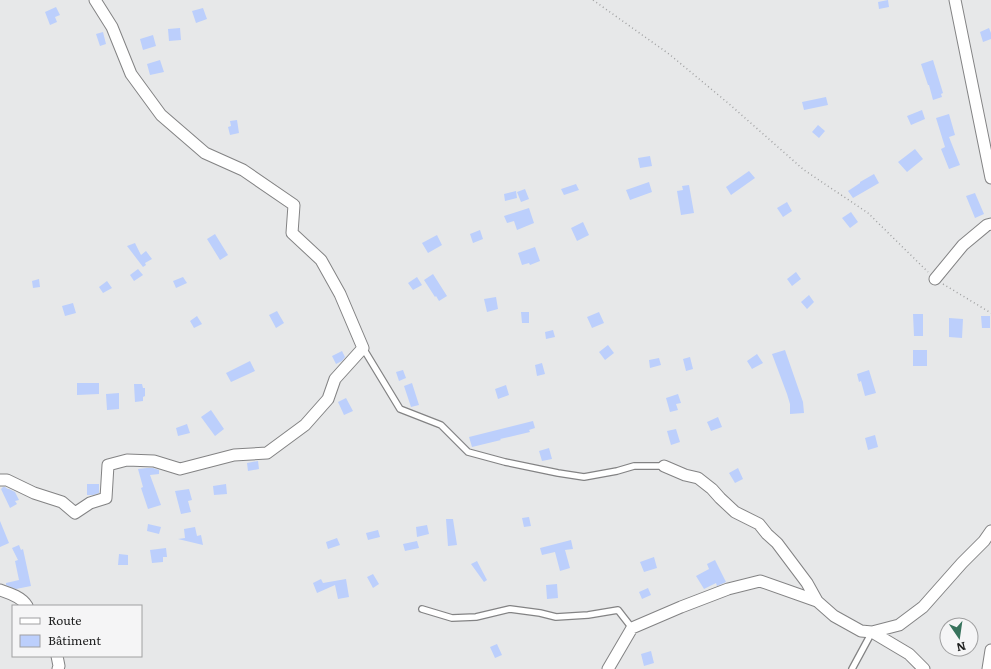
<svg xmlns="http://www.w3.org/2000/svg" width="991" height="669" viewBox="0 0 991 669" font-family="Literata,serif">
  <rect width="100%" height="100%" fill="#e7e8e9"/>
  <path fill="#bccffc" d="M888 0 889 7 879 9 878 2Z
    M56 7 60 15 55 17 57 22 50 25 45 12Z
    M203 8 207 19 196 23 192 11Z
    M180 28 181 40 169 41 168 29Z
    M989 28 991 33V39L983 42 980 32Z
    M103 32 106 44 100 46 96 34Z
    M153 35 156 46 143 50 140 39Z
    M160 60 164 72 150 75 147 64Z
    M933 60 943 93 941 94 942 97 933 100 929 85H928L921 64Z
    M826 97 828 105 804 110 802 102Z
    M922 110 925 119 911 125 907 116Z
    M949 114 955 135 949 137 960 165 949 169 941 149 945 147 936 118Z
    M237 120 239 133 230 135 228 127 231 126 230 121Z
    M818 125 825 131 819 138 812 132Z
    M915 149 923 159 907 172 898 162Z
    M650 156 652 166 640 168 638 158Z
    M749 171 755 178 731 195 726 187Z
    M874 174 879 183 853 198 848 191 860 183V182Z
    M649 182 652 192 630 200 626 190Z
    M576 184 579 190 564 195 561 189Z
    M689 185 694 213 681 215 677 191 683 190 682 186Z
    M525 189 529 199 521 202 517 192Z
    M516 191 517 198 505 201 504 194Z
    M975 193 984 214 975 218 966 196Z
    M787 202 792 211 783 217 777 208Z
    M529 208 534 223 517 230 514 221 507 223 504 216Z
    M851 212 858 222 850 228 842 218Z
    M583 222 589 235 577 241 571 228Z
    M480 230 483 239 473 243 470 234Z
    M215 234 228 255 220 260 207 239Z
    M437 235 442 245 428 253 422 243Z
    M135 243 141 255 146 251 152 259 145 263 146 265 143 267 127 246Z
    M535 247 540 261 530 265 529 263 522 265 518 253Z
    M138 269 143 275 134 281 130 275Z
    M796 272 801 279 792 286 787 279Z
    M433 274 447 296 439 301 436 296 435 297 424 280Z
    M183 277 187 283 176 288 173 281Z
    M417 277 422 285 413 290 408 283Z
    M39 279 40 287 33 288 32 281Z
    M107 281 112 288 103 293 99 287Z
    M809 295 814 302 807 309 801 302Z
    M496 297 498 309 487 312 484 299Z
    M73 303 76 313 65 316 62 306Z
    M277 311 284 323 276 328 269 315Z
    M521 312H529V323H522Z
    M599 312 604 323 592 328 587 317Z
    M913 314H923V336H914Z
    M197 316 202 324 194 328 190 321Z
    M981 316H990V328H982Z
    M949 318 963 319 962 338 949 337Z
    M553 330 555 337 546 339 545 332Z
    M608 345 614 353 605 360 599 352Z
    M785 350 803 402 804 413 790 414V404L787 394 772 354Z
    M913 350H927V366H913Z
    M342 351 345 357 342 361 336 364 332 356Z
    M757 354 763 363 752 369 747 361Z
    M690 357 693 369 686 371 683 359Z
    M659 358 661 365 650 368 649 360Z
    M250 361 255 371 231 382 226 373Z
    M542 363 545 374 537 376 535 365Z
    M403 370 406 378 399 381 396 372Z
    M869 370 876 393 865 396 861 381 859 382 857 374Z
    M77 383H99V394L77 395Z
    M412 383 419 405 411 407 404 386Z
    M134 384H142L143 388H145V396L143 397V401L135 402Z
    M506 385 509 395 498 399 495 389Z
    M119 393V409L107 410 106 394Z
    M678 394 681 403 676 404 678 410 670 412 666 398Z
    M346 398 353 411 344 415 338 402Z
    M211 410 224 429 215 436 201 417Z
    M718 417 722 427 711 431 707 422Z
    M533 421 535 428 529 430 530 432 500 439 501 440 472 447 469 437Z
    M187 424 190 433 178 436 176 428Z
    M676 429 680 442 671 445 667 431Z
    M875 435 878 447 868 450 865 438Z
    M549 448 552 459 542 461 539 451Z
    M258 461 259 469 248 471 247 463Z
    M147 468H153L159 470V474L150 475 161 505 148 509 141 488 143 487 138 469Z
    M738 468 743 479 735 483 729 473Z
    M87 484H99V493L93 495H87Z
    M226 484 227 494 214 495 213 486Z
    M3 487H5L8 489H9L15 492 19 500 15 501 17 504 10 508 1 489Z
    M189 489 192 500 188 501 191 512 181 514 175 491Z
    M529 517 531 526 524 527 522 518Z
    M446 519H453L457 545 448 546Z
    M0 521 9 543 0 547Z
    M148 524 161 527 159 534 147 531Z
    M427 525 429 534 417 537 416 527Z
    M195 527 197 536 201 535 203 545 178 539 185 538 184 529Z
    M378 530 380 537 368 540 366 533Z
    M337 538 340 545 328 549 326 542Z
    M571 540 573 549 565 550 570 568 560 571 555 552 542 555 540 548Z
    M417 541 419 548 405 551 403 544Z
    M19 545 21 550 23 549 31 586 16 589 6 585V583L19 580 15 561 18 560 12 548Z
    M166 548 167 557H163V562L152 563 150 550Z
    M119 554 128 555V565H118Z
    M654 557 657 568 644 572 640 562Z
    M715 560 726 582 717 586 716 583 704 589 696 576 709 569 707 564Z
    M477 561 487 580 484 582 471 564Z
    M373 574 379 584 373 588 367 577Z
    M321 579 323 583 346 579 349 597 338 599 335 585 317 593 313 583Z
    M557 584 558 598 547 599 546 585Z
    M648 588 651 595 642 599 639 592Z
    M497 644 502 655 495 658 490 647Z
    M651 651 654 663 644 666 641 654Z"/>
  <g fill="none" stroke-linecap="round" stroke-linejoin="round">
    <g stroke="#838384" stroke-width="8">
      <path id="service" d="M363 348 400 409 441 425 468 452 505 462 558 473 584 477 617 471 634 466H664
        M422 609 452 618 476 617 510 609 540 613 556 617 588 615 618 610 632 628
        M852 669 872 632"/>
    </g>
    <g stroke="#838384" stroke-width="13">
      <path id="minor" d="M955 0 991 178
        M935 279 963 245 987 225 991 224
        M664 466 685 475 698 478 712 489 720 498 735 512 759 524 767 534 777 543 807 583 817 601
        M0 480H7L34 493 62 502 75 513 90 503 106 498 108 465 127 460 154 461 180 469 234 455 267 453 305 425 328 399 335 379 363 348 340 294 321 260 292 233 294 205 243 170 205 153 161 115 131 74 112 27 95 0
        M0 590C9 593 22 597 27 606
        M872 632 909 654 924 669
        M57 656 59 666 58 669
        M608 669 632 628 681 607 728 589 760 581 817 601 834 616 861 631 872 632 899 625 923 607 962 563 984 541 991 531
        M988 669 991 650"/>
    </g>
    <path stroke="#a0a1a2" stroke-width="1.5" stroke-dasharray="1 3" stroke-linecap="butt" d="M593 0 669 54 728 103 804 170 868 213 928 272
      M943 284 991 313"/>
    <use href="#service" stroke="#fff" stroke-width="5.5"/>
    <use href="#minor" stroke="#fff" stroke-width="11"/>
  </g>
  <rect x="12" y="605" width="130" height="52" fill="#f5f5f6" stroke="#a0a0a1"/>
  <rect x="20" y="618" width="20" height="6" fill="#ffffff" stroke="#a0a0a1"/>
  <text x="48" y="625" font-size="12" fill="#202121">Route</text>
  <rect x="20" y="635" width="20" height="12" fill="#bccffc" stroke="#a0a0a1"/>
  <text x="48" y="645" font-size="12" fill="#202121">Bâtiment</text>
  <g transform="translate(959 637) rotate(167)"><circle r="19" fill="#f5f5f6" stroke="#a0a0a1"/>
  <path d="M0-3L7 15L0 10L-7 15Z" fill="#38735d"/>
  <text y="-6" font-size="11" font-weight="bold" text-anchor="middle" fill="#202121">N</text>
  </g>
</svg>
